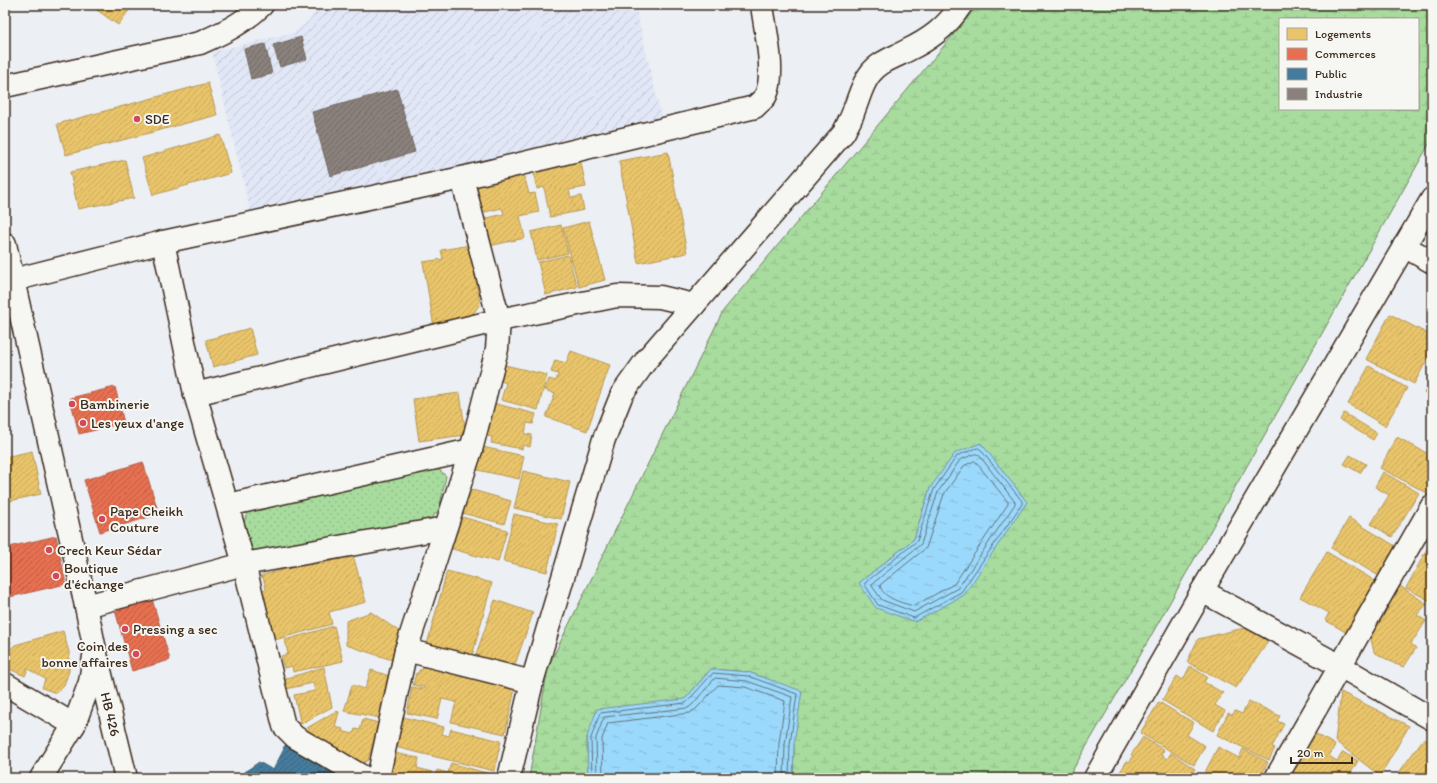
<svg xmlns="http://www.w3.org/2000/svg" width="1437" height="783" viewBox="0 0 1437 783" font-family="Itim,sans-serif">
  <defs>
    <pattern id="industrial-furrows" width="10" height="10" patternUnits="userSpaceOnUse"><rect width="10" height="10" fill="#e1e7f6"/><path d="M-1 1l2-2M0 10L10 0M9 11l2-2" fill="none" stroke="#c2c6d2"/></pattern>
    <pattern id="wetland-marsh" width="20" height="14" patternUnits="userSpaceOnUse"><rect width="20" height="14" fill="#a7dc9e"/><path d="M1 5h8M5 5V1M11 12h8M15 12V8" fill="none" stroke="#91bd88"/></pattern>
    <pattern id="garden-dots" width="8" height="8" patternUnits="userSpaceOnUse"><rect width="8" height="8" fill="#a7dc9e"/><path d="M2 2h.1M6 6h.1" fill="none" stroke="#91bd88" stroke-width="1.8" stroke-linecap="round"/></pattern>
    <pattern id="water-ripples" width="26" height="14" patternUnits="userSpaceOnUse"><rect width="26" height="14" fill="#9bd9fc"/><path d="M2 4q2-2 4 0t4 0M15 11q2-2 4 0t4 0" fill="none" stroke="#86bad8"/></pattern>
    <pattern id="homes-hatch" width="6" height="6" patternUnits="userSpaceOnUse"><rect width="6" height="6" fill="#e9c46a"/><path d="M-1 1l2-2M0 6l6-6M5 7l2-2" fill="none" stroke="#c9a95b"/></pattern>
    <pattern id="shops-hatch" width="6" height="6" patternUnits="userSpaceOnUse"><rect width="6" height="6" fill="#e76f51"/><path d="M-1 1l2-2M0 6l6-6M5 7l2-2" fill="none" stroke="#bc5b43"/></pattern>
    <pattern id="public-hatch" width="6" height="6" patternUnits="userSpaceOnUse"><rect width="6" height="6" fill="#457b9d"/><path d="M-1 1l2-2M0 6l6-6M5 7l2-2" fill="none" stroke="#3b657f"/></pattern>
    <pattern id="industry-hatch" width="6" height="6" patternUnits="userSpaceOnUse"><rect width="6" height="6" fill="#8a817c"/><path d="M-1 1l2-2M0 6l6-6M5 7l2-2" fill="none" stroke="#726a65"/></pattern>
  </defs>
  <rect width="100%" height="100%" fill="#eceff4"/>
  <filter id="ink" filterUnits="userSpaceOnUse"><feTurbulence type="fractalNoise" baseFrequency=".025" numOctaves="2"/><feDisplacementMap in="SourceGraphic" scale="8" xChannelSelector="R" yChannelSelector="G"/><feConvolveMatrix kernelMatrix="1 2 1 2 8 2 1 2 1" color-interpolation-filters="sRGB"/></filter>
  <g filter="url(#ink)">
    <path fill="url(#industrial-furrows)" d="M321 5H635L661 116 252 218 212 52 295 32 310 20Z"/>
    <path fill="url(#wetland-marsh)" stroke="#71835e" fill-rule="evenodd" d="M978 5H1432V139L1148 641 1068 778H793L794 745 770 680 748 672 711 669 685 699 671 701 587 737 588 778H529L548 667 723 311ZM1280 19H1418V109H1280ZM930 488 915 622 859 583 914 539Z"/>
    <path fill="url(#garden-dots)" stroke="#71835e" d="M437 468 446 476 439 510 428 522 253 552 244 522 248 510Z"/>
    <path fill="url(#water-ripples)" stroke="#7593a3" d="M981 443 1027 502 964 595 915 622 876 608 859 583 914 539 930 488 955 453Z
      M711 669 748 672 802 691 794 744 793 778H588L587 737 597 709 685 699Z"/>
    <path fill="url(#homes-hatch)" stroke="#b59653" d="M90 5H133L118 25Z
      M208 83 217 115 66 155 57 124Z
      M220 135 231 173 153 195 142 158Z
      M668 152 687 253 638 263 619 161Z
      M580 158 586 187 569 190 571 198 581 196 584 210 550 217 544 187 537 189 533 167Z
      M125 160 134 198 78 209 70 172Z
      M524 175 529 194 535 193 539 212 520 216 525 238 489 246 483 219 504 214 502 208 481 213 475 186Z
      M589 221 605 280 579 287 563 228Z
      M561 225 568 253 537 260 531 232Z
      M470 245 480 304 468 321 434 327 423 262 443 259 441 250Z
      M568 255 577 287 546 295 538 262Z
      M1390 314 1432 336V351L1414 384 1366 359Z
      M250 328 257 355 213 367 206 340Z
      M571 351 610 365 587 431 546 417 555 394 545 390 549 379 556 381 558 374 551 372 555 360 566 363Z
      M505 365 547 375 538 410 501 400 506 383 501 381Z
      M1369 366 1407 388 1385 426 1348 404Z
      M1432 380V398L1424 393Z
      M460 393 466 435 419 441 413 399Z
      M489 402 536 414 533 424 527 423 525 434 532 435 530 447 523 445 522 449 491 443 492 437 482 435Z
      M1344 413 1377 433 1373 440 1340 420Z
      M1397 437 1432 456V485L1427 493 1380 468Z
      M478 446 524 456 519 479 473 469Z
      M32 451 41 494 5 502V457Z
      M1350 455 1366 464 1360 473 1344 464Z
      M523 471 570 482 561 519 514 508Z
      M1383 472 1419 493 1392 537 1371 524 1389 495 1375 487Z
      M469 489 511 501 504 524 462 513Z
      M514 514 558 524 547 572 503 561Z
      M459 516 507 530 498 562 449 548Z
      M1349 518 1402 550 1384 579 1331 548Z
      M1427 549 1432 552V602L1406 588Z
      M1327 552 1377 582 1347 633 1325 620 1329 613 1300 597Z
      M353 555 366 602 329 612 332 624 271 641 258 591 266 589 263 577 261 578 260 576 319 560 320 564Z
      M447 571 492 583 471 660 426 648Z
      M1397 584 1427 604 1417 615 1426 621 1411 644 1416 648 1404 667 1395 664 1374 652 1370 635 1376 616 1382 619Z
      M495 600 533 613 512 673 474 660Z
      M371 612 400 632 392 660 346 645V621Z
      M334 626 343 661 293 672 292 666 284 668 281 656 288 654 285 640Z
      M1248 627 1268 642 1236 688 1187 662 1198 639Z
      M63 631 69 652V671L64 685 56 693 42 688 45 679 28 669 25 676 5 667V654L15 645Z
      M5 639 11 642 5 651Z
      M431 663 517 680 505 734 451 722 456 702 442 699 437 719 407 713 412 687 423 689 424 687 413 685 416 673H419V670H422L423 666 430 667Z
      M1190 666 1207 677 1204 682 1223 693 1215 705 1225 711 1213 731 1162 700 1177 676 1183 680Z
      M324 667 332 707 295 727 293 724 300 721 294 695 315 691 313 683 286 689 284 679Z
      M371 670 396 678 380 718 344 711 352 685 365 689Z
      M1341 692 1409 726 1380 776 1335 741Z
      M1249 701 1280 716 1277 721 1284 724 1272 747 1275 748 1269 760 1217 735 1228 713 1232 715 1235 711 1242 714Z
      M1159 702 1194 723 1187 735 1205 746 1194 765 1140 733Z
      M336 711 339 712 335 727 343 729 342 731 353 734 355 729 360 730 363 719 379 723 368 760 356 767 295 735Z
      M403 717 444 727 442 734 449 736 451 729 501 741 494 771 395 747Z
      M1313 732 1335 745 1329 756 1337 761 1343 752 1358 761 1348 778H1285Z
      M1143 737 1164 750 1161 755 1167 759 1171 753 1195 769 1189 778H1116L1127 761 1130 762 1133 756 1131 755Z
      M1424 738 1432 743V778H1395Z
      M1218 747 1239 758 1243 749 1268 762 1260 778H1202Z
      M394 753 419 758 417 768 432 772 431 778H388Z
      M451 763 490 774 489 778H435L437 770 448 773Z"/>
    <path fill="url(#shops-hatch)" stroke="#b35a42" d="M115 387 124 423 79 434 70 398Z
      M143 462 159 514 100 532 84 480Z
      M56 536 66 584 5 598V548Z
      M152 599 170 660 132 671 115 610Z"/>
    <path fill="url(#public-hatch)" stroke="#426377" d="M291 738 357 778H236L259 762 273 770 284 749 283 748Z"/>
    <path fill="url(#industry-hatch)" stroke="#726760" d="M301 37 307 59 280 67 273 45Z
      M265 44 272 74 251 79 244 49Z
      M397 89 415 152 330 176 312 112Z"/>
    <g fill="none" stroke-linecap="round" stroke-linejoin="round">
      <path stroke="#617077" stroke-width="1" d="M978 448 980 449 1022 501V504L961 592 914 618 878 605 865 585V583L917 541 934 489 957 456Z
        M976 454 979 455 1015 502V504L958 588 914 612 882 600 872 586V584L921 544 938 492 960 460Z
        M975 461 1008 502V504L954 584 914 606C902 603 882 598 880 585L926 548 944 494 964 466Z
        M592 778 591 738 600 713 686 703 713 673 748 676 797 694 790 744 789 778
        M597 778 596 738 604 717 688 708 692 705 715 678 747 681 792 697 785 744 784 778
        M603 778 602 739 608 723 690 713 696 709 718 685 745 687 785 701 779 743 778 778"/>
      <g stroke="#3b2a1e" stroke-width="25">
        <g id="street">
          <path d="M163 242 195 394 244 564 284 726 295 737 365 778"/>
          <path d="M1404 246 1432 262"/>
          <path d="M5 287 13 280 163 242 462 178 755 107C758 103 764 100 766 95 776 73 765 29 762 5"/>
          <path d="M195 394 499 320 617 296 660 297 694 305"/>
          <path d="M228 505 471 450"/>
          <path d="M1202 591 1340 666 1432 719"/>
          <path d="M86 606 244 564 445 528"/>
          <path id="s1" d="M95 650 126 778"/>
          <path d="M406 650 532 682"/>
          <path d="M5 684 74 725"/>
          <path d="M378 778 406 650 471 450 497 349 499 320 462 178"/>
          <path d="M509 778 532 682 604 439 622 394 647 359 844 132C847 125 852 118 854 110 859 98 862 84 870 74 879 62 893 58 906 51 929 40 946 28 961 5"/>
          <path d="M1095 778 1202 591 1432 199"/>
          <path d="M1276 778 1432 506"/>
        </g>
      </g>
      <g stroke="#3b2a1e" stroke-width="25">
        <path id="secondary" d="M5 86 200 43C225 32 242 24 262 5
          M5 244 86 606 95 650 90 682 74 725 41 778"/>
      </g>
      <use href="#street" stroke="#f6f6f2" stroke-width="22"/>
      <use href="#secondary" stroke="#f6f6f2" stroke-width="22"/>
    </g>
  </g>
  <g fill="#d1495b" stroke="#f6f6f2" stroke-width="1.5">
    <circle cx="137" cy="119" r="4"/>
    <circle cx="72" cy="404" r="4"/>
    <circle cx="83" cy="423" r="4"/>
    <circle cx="102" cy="519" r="4"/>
    <circle cx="49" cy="550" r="4"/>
    <circle cx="56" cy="576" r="4"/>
    <circle cx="125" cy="629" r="4"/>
    <circle cx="136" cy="654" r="4"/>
  </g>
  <g text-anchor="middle" stroke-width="4" stroke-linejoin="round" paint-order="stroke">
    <g font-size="14" fill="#3b2a1e" stroke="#f6f6f2" text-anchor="start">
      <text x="145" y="124">SDE</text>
      <text x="80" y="409">Bambinerie</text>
      <text x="91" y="428">Les yeux d'ange</text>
      <text x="110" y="516">Pape Cheikh<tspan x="110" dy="16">Couture</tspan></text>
      <text x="57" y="555">Crech Keur Sédar</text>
      <text x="64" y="573">Boutique<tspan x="64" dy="16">d'échange</tspan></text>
      <text x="133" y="634">Pressing a sec</text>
      <text x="128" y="651" text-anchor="end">Coin des<tspan x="128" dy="16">bonne affaires</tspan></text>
    </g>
    <g font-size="14" fill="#3b2a1e" stroke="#f6f6f2">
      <text dy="5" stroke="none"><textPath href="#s1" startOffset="66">HB 426</textPath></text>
    </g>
  </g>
  <rect width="1437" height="783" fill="none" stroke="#f6f6f2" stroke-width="20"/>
  <rect x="10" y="10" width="1417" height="763" fill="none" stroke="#3b2a1e" stroke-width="1.5" filter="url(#ink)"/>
  <rect x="1279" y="18" width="140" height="92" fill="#f6f6f2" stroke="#aba49d"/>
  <rect x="1287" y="28" width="20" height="12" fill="#e9c46a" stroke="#aba49d"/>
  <text x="1315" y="38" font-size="12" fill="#3b2a1e">Logements</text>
  <rect x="1287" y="48" width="20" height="12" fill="#e76f51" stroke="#aba49d"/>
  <text x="1315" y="58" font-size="12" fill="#3b2a1e">Commerces</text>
  <rect x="1287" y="68" width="20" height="12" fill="#457b9d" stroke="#aba49d"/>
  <text x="1315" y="78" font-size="12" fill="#3b2a1e">Public</text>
  <rect x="1287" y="88" width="20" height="12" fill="#8a817c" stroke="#aba49d"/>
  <text x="1315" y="98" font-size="12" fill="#3b2a1e">Industrie</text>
  <path d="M1291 757v6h61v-6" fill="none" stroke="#3b2a1e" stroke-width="2"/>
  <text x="1297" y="757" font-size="12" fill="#3b2a1e" stroke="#f6f6f2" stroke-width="3" paint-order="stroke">20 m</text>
</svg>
